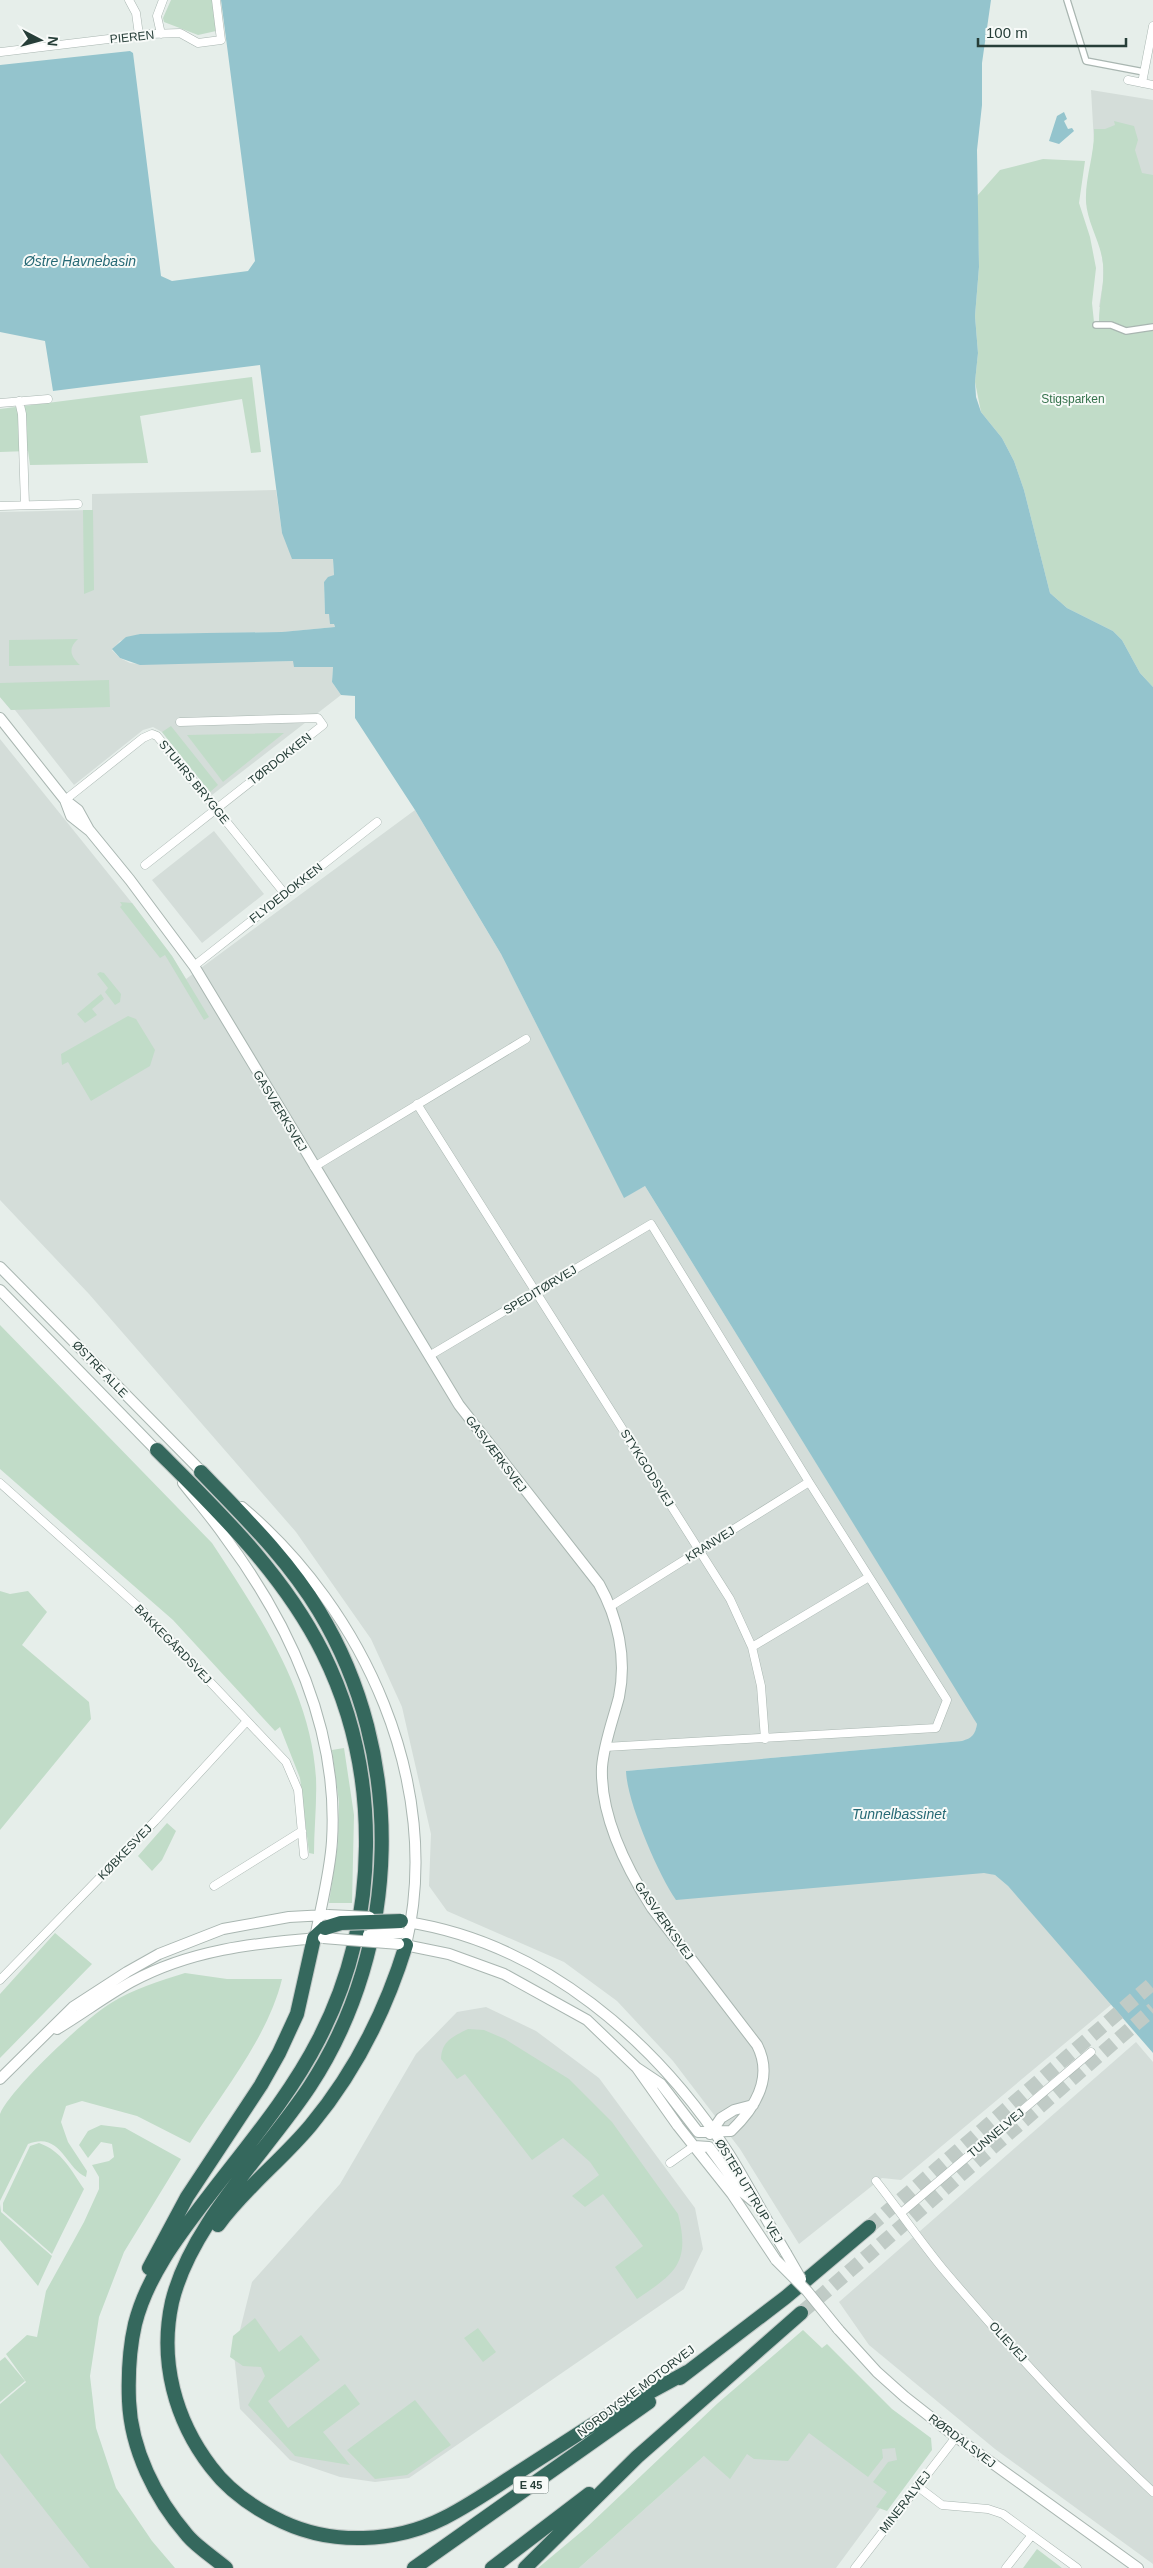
<svg xmlns="http://www.w3.org/2000/svg" width="1153" height="2568" viewBox="0 0 1153 2568" font-family="Helvetica,sans-serif">
  <rect width="100%" height="100%" fill="#e6eeea"/>
  <path fill="#d4ddd9" d="M1091 90 1153 100V321L1099 307 1103 282V264L1100 244 1086 203 1094 142Z
    M276 490 282 533 333 558 334 575 324 582 325 614H329L335 627 283 632 140 634 120 641 112 650 120 658 130 663 139 664 294 661V667H333L332 682 341 695 212 795 162 732 153 727 143 730 74 785 15 710H11L0 697V512L92 510V494Z
    M0 739 132 903 172 956 186 979 415 810 501 954 624 1197 645 1186 974 1718 977 1724 975 1733 970 1739 962 1741 626 1771 995 1875 1008 1886 1112 2004 901 2180 882 2178 799 2244 740 2149 673 2061 617 2001 564 1962 447 1911 429 1886 431 1834 402 1707 371 1639 296 1532 89 1294 0 1200Z
    M214 831 264 894 202 943 152 880Z
    M486 2007 536 2031 599 2078 695 2208 703 2249 684 2289 409 2478 375 2482 340 2477 290 2460 240 2409 234 2354 252 2282 340 2184 416 2054 457 2012Z
    M1136 2042 1153 2062V2564L995 2449 869 2345 839 2302Z
    M823 2349 923 2441 884 2503 836 2568H579Z
    M0 2441 107 2568H0Z"/>
  <path fill="#c1dcc8" d="M171 0H212L216 31 198 35 164 22 163 18Z
    M1114 121 1134 126 1138 140 1135 150 1142 173 1153 175V687L1140 673 1122 640 1113 631 1067 608 1050 593 1024 490 1014 461 1002 438 981 412 975 382 978 353 975 316 979 267 977 196 1000 170 1043 159 1085 161 1079 203 1090 237 1096 268 1092 303 1094 322 1099 321C1099 302 1105 283 1103 264 1101 242 1087 223 1086 201 1085 177 1095 154 1094 129H1105L1115 125Z
    M252 377 261 452 251 453 242 399 140 416 148 463 30 465 28 451 0 452V409Z
    M83 510H93L94 590 84 594Z
    M78 639C68 648 70 656 80 665L9 666V640Z
    M109 680 110 707 11 710 0 697V683Z
    M171 726 218 785 210 792 162 732Z
    M284 733 223 782 187 735Z
    M120 902 132 903 172 956 209 1017 204 1020 165 955 160 958 120 907 122 905Z
    M100 972 104 973 121 994 120 1002 115 1005 105 992 108 988 97 974Z
    M101 994 104 999 92 1009 97 1015 85 1023 77 1014Z
    M128 1016 136 1019 155 1050 150 1066 91 1101 68 1062 62 1065 61 1054Z
    M0 1325 212 1543C258 1613 311 1691 316 1778 317 1803 314 1829 314 1854L309 1853 300 1778 280 1727 275 1731 173 1620 0 1469Z
    M0 1591 10 1594 28 1591 47 1612 22 1645 89 1702 91 1719 0 1830Z
    M344 1748 354 1815 352 1903H329L338 1843 339 1802 332 1750Z
    M167 1823 176 1831 162 1860 152 1871 138 1856Z
    M55 1933 92 1964 0 2058V1994Z
    M185 1973 227 1979H282C268 2037 222 2093 190 2143L137 2116 82 2101 66 2106 61 2122 68 2142 87 2171 86 2177C65 2168 61 2131 28 2144L0 2201C0 2186 0 2124 0 2114 10 2089 86 2018 111 2003 133 1989 160 1981 185 1973Z
    M468 2029 484 2030 505 2039 569 2079 612 2122 678 2214C691 2264 674 2274 637 2299L615 2267 643 2246 603 2194 585 2207 572 2196 599 2175 590 2162 563 2138 532 2160 465 2074 457 2079 441 2059C442 2041 452 2037 468 2029Z
    M101 2125 125 2128 181 2159 124 2252 99 2317 90 2376 96 2428 116 2488 152 2541 175 2568H90L0 2453V2404L26 2382 6 2354 27 2335 37 2337 46 2291 84 2222 99 2189V2177L92 2165 109 2161 114 2157 112 2144 101 2142 88 2158 79 2145 88 2131Z
    M39 2143C62 2151 71 2170 84 2189L52 2254 3 2211V2203L30 2146Z
    M0 2204 1 2212 52 2256 38 2286 0 2240Z
    M255 2318 279 2352 301 2335 320 2360 268 2401 288 2428 345 2384 360 2404 323 2432 350 2465 295 2456 248 2405 265 2376 261 2367 243 2366 230 2357 233 2336Z
    M478 2328 496 2352 483 2362 464 2338Z
    M803 2330 822 2348 827 2344 892 2409 931 2438 932 2450 887 2511 876 2507 887 2492 873 2482 888 2462 897 2460 895 2448 882 2449 883 2458 868 2477 809 2433 788 2461 754 2459 747 2454 730 2479 704 2456 579 2568H538L587 2527 718 2403Z
    M5 2357 25 2381 0 2402V2361Z
    M415 2400 451 2445 407 2475 375 2479 347 2450Z
    M1037 2549 1062 2568H1023Z"/>
  <path fill="#94c4cd" d="M221 0H991L982 63V105L977 150 979 267 975 316 978 353 975 382 976 397 981 412 1002 438 1014 461 1024 490 1050 593 1067 608 1113 631 1122 640 1140 673 1153 687V2053L1008 1886 995 1875 984 1873 676 1900C658 1874 627 1802 626 1771L962 1741C972 1738 975 1735 977 1724L645 1186 624 1198 501 954 415 810 355 718V696L341 695 332 682 333 667H294L293 661 140 665 120 658 112 649 126 637 140 634 282 632 335 627 334 624H330L329 614H325L324 582 328 577 334 575 333 559H292L282 533 260 365 53 391 45 341 0 332V65L130 51 133 53 161 276 172 281 248 271 255 261Z
    M1064 112 1067 119 1064 121 1068 129 1072 128 1074 131 1059 144 1049 141 1057 116Z"/>
  <g fill="none" stroke-linecap="round" stroke-linejoin="round">
    <path stroke="#c0cbc6" stroke-width="14" stroke-dasharray="14 7" stroke-linecap="butt" d="M869 2227 1153 1983
      M801 2313 1153 2009"/>
    <g stroke="#a9b6b1" stroke-width="8">
      <path id="pedestrian" d="M1067 0 1086 61 1144 72
        M1096 325H1111L1126 331 1153 327"/>
    </g>
    <g stroke="#a9b6b1" stroke-width="9">
      <path id="minor" d="M129 0 136 13 139 35
        M161 34 157 16 163 0
        M1 52 150 34 180 33 198 43 221 40 216 0
        M1128 80 1153 85
        M1142 83 1153 26
        M19 401 22 414 25 505
        M0 403 48 399
        M0 506 78 504
        M65 800 143 738 152 734 157 736 285 894
        M145 865 323 725 318 718 180 722
        M194 966 377 822
        M417 1104 730 1599 752 1647 761 1686 765 1739
        M314 1167 526 1039
        M429 1356 651 1224 809 1482 947 1700 936 1728 605 1747
        M0 1483 141 1609 286 1762 298 1790 304 1855
        M611 1606 809 1482
        M752 1647 869 1577
        M214 1886 302 1831
        M0 1980 155 1821 247 1721
        M670 2163 694 2146
        M876 2181C899 2210 920 2241 943 2269 1009 2347 1079 2423 1153 2492
        M901 2213 1091 2052
        M917 2486 942 2505 988 2509 1003 2514 1077 2568
        M855 2568 956 2437
        M1006 2568 1032 2535"/>
    </g>
    <g stroke="#a9b6b1" stroke-width="12">
      <path id="tertiary" d="M0 718 65 800 78 810 89 830
        M65 800 71 816 90 831 130 880 194 966 459 1405 599 1584C618 1618 627 1658 619 1697 613 1720 604 1743 602 1767 600 1816 627 1869 652 1908L757 2045C774 2078 755 2108 731 2131L698 2132 661 2084 637 2068
        M0 1267 206 1476
        M0 1290 160 1454
        M183 1483C197 1501 212 1518 225 1537 290 1624 339 1730 332 1841 330 1873 321 1906 315 1938
        M242 1507C364 1610 444 1784 406 1945
        M407 1922C543 1943 656 2041 729 2154 749 2186 766 2220 786 2253
        M400 1944 449 1954 504 1974 587 2020 637 2068 678 2126 732 2194 776 2260
        M57 2029C82 2014 106 1996 131 1982 190 1950 254 1943 319 1938
        M0 2079 73 2007 127 1972 159 1954 223 1929 289 1917 326 1915
        M710 2134 721 2118 734 2110 753 2105
        M694 2146 709 2147 742 2192 753 2201
        M838 2329 877 2372 905 2397 956 2437 1138 2568"/>
    </g>
    <g stroke="#c2c9c7" stroke-width="16">
      <path id="motorway" d="M157 1450C219 1512 283 1573 323 1653 382 1772 380 1921 319 2039 290 2096 247 2146 208 2197 179 2235 147 2276 135 2324 129 2350 128 2375 129 2401 131 2449 155 2498 187 2535 197 2547 213 2557 226 2568
        M201 1472C243 1516 287 1558 319 1611 406 1755 402 1945 310 2086 266 2153 191 2223 172 2302 159 2361 175 2420 211 2467 229 2491 255 2509 283 2522 332 2545 395 2543 444 2518 466 2507 487 2493 508 2479 536 2461 564 2443 592 2425 622 2406 655 2390 687 2372
        M218 2225C245 2188 282 2160 311 2125 355 2072 386 2010 406 1945
        M149 2268 187 2197 261 2085 279 2053 297 2014 314 1938 325 1928
        M680 2378 786 2297 869 2227
        M414 2568 649 2402
        M492 2568 589 2494
        M525 2568 637 2457 801 2313"/>
    </g>
    <use href="#pedestrian" stroke="#fff" stroke-width="5.5"/>
    <use href="#minor" stroke="#fff" stroke-width="8"/>
    <use href="#tertiary" stroke="#fff" stroke-width="10"/>
    <use href="#motorway" stroke="#35685d" stroke-width="14"/>
    <g stroke="#a9b6b1" stroke-width="12" stroke-linecap="butt">
      <path id="tertiary-bridge" d="M328 1915 370 1917
        M368 1935 401 1933
        M323 1938 399 1944
        M786 2253 801 2279
        M776 2260 807 2291 838 2329"/>
    </g>
    <g stroke="#c2c9c7" stroke-width="16" stroke-linecap="butt">
      <path id="motorway-bridge" d="M325 1928 341 1923 401 1921"/>
    </g>
    <use href="#tertiary-bridge" stroke="#fff" stroke-width="10"/>
    <use href="#motorway-bridge" stroke="#35685d" stroke-width="14"/>
  </g>
  <g text-anchor="middle" stroke-width="4" stroke-linejoin="round" paint-order="stroke">
    <rect fill="#f7faf8" stroke="#657672" stroke-width="1" x="513.5" y="2476.5" width="35" height="17" rx="4"/>
    <g font-size="11" font-weight="bold" fill="#263e38">
      <text x="531" y="2489">E 45</text>
    </g>
    <g font-size="12" fill="#263e38" stroke="#f7faf8">
      <text transform="translate(132 37) rotate(-6)" y="4">PIEREN</text>
      <text transform="translate(280 759) rotate(-38)" y="4">TØRDOKKEN</text>
      <text transform="translate(194 782) rotate(51)" y="4">STUHRS BRYGGE</text>
      <text transform="translate(286 893) rotate(-38)" y="4">FLYDEDOKKEN</text>
      <text transform="translate(280 1111) rotate(59)" y="4">GASVÆRKSVEJ</text>
      <text transform="translate(540 1290) rotate(-31)" y="4">SPEDITØRVEJ</text>
      <text transform="translate(100 1369) rotate(46)" y="4">ØSTRE ALLE</text>
      <text transform="translate(496 1454) rotate(53)" y="4">GASVÆRKSVEJ</text>
      <text transform="translate(647 1468) rotate(58)" y="4">STYKGODSVEJ</text>
      <text transform="translate(710 1544) rotate(-32)" y="4">KRANVEJ</text>
      <text transform="translate(173 1644) rotate(46)" y="4">BAKKEGÅRDSVEJ</text>
      <text transform="translate(125 1852) rotate(-46)" y="4">KØBKESVEJ</text>
      <text transform="translate(664 1921) rotate(55)" y="4">GASVÆRKSVEJ</text>
      <text transform="translate(996 2133) rotate(-40)" y="4">TUNNELVEJ</text>
      <text transform="translate(749 2191) rotate(59)" y="4">ØSTER UTTRUP VEJ</text>
      <text transform="translate(1008 2342) rotate(48)" y="4">OLIEVEJ</text>
      <text transform="translate(636 2391) rotate(-37)" y="4">NORDJYSKE MOTORVEJ</text>
      <text transform="translate(962 2441) rotate(37)" y="4">RØRDALSVEJ</text>
      <text transform="translate(905 2502) rotate(-52)" y="4">MINERALVEJ</text>
    </g>
    <g font-size="12" fill="#34714b" stroke="#f7faf8">
      <text x="1073" y="403">Stigsparken</text>
    </g>
    <g font-size="14" font-style="italic" fill="#266975" stroke="#f7faf8">
      <text x="80" y="266">Østre Havnebasin</text>
      <text x="899" y="1819">Tunnelbassinet</text>
    </g>
  </g>
  <g transform="translate(40 40) rotate(96)" stroke="#f7faf8" stroke-width="4" paint-order="stroke">
  <path d="M0-4L9 19L0 12L-9 19Z" fill="#263e38"/>
  <text y="-8" font-size="14" font-weight="bold" text-anchor="middle" fill="#263e38">N</text>
  </g>
  <path d="M978 38v8h148v-8" fill="none" stroke="#263e38" stroke-width="2.5"/>
  <text x="986" y="38" font-size="15" fill="#263e38" stroke="#f7faf8" stroke-width="4" paint-order="stroke">100 m</text>
</svg>
